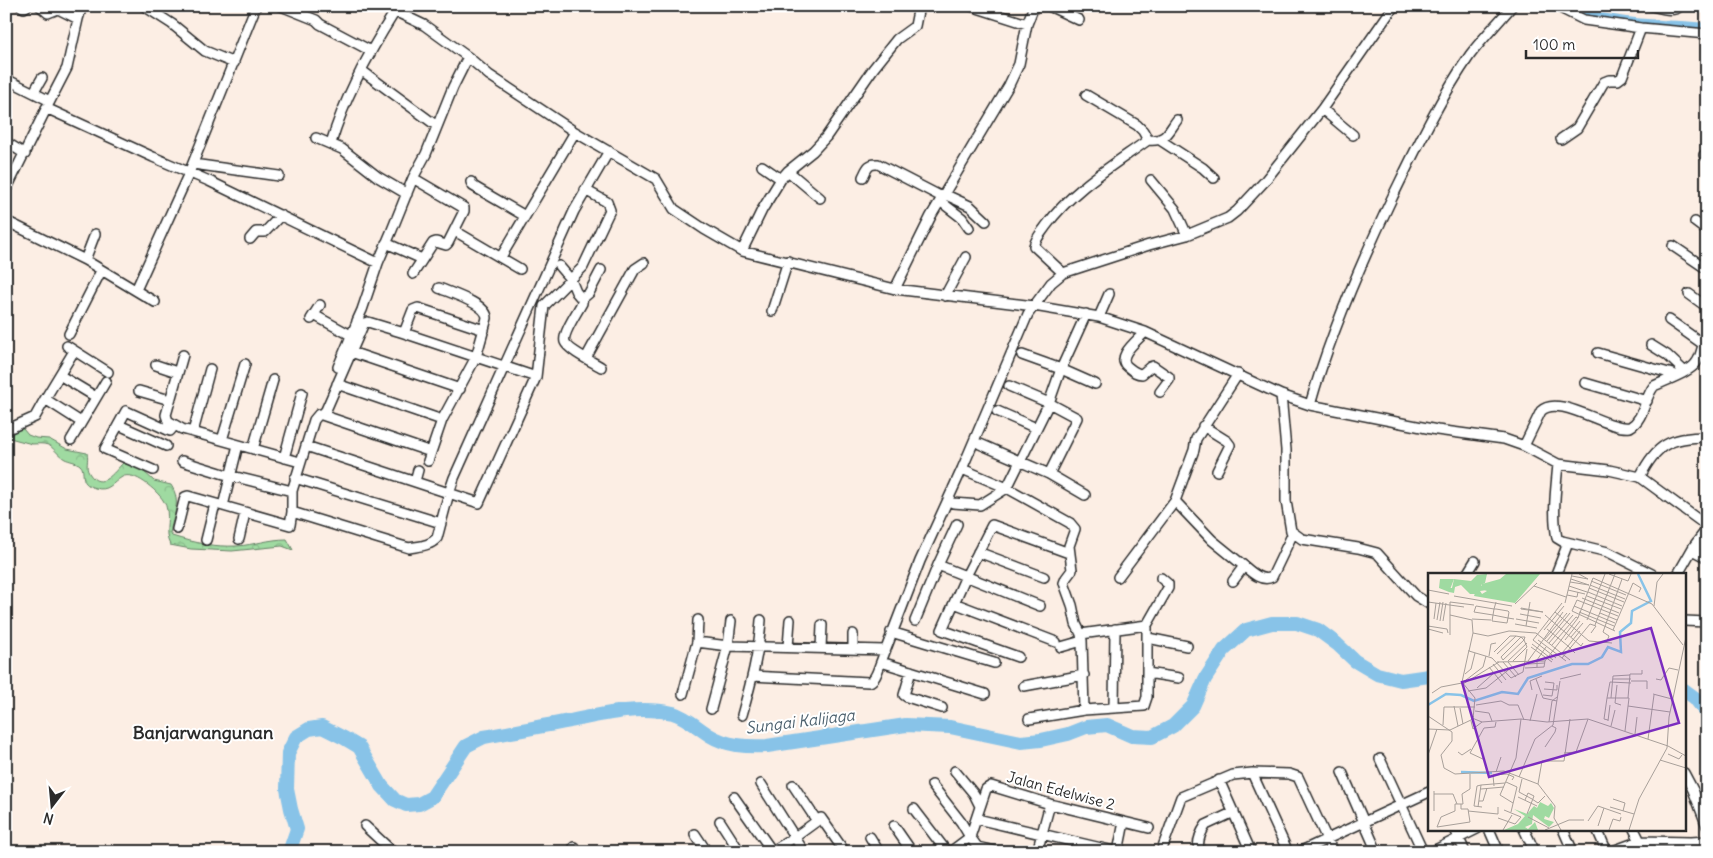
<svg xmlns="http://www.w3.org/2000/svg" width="1713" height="858" viewBox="0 0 1713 858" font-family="Delius,sans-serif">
  <defs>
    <pattern id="forest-crowns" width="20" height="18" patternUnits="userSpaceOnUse" patternTransform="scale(1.25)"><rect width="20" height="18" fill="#9fdaa1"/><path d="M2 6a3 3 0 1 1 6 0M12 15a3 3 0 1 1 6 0" fill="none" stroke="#89bb8b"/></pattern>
  </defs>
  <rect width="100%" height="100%" fill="#fceee4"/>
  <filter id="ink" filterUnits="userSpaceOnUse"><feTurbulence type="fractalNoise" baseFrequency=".02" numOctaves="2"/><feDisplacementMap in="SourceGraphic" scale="10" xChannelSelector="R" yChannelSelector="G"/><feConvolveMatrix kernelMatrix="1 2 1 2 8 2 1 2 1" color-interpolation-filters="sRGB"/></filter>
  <g filter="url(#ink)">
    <path fill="url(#forest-crowns)" stroke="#658266" d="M16 428 23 429 28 435 36 438 49 439 67 449 87 453C89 460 85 467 89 473 101 492 114 472 123 463L141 469 154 481 171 485C182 502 173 515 170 533L172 536C194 543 214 547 237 546 254 545 269 539 287 539L293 550 282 546 232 551 191 549 170 545C162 531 173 514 163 500 157 491 134 470 122 477 112 483 109 492 95 488 77 483 87 471 80 465 77 462 69 461 65 459 59 456 52 446 48 445 43 443 37 444 32 444 23 442 15 439 6 437V434Z"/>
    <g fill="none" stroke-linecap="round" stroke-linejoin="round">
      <path stroke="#63869c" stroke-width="2.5" d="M1648 848 1686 852"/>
      <path stroke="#88c3e8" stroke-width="8" d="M1570 6C1610 25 1663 23 1707 27"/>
      <path stroke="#88c3e8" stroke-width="14" d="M1684 690 1695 698 1707 714
        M289 852 297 829 291 809 287 789 288 753 296 737 309 729 322 727 344 738 359 747 382 786 395 800 406 805 419 804 432 797 466 746 484 737C513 732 542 726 570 721 603 714 639 705 673 713 686 717 697 727 709 735 727 746 746 747 767 746L906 725 950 727 1021 742 1041 740 1068 734 1086 727 1107 725 1132 736 1152 737 1173 726 1193 706 1205 679 1224 650 1246 630 1272 623H1297L1318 630 1337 644 1355 661 1377 674 1401 680 1429 676"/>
      <g stroke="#2b2b2b" stroke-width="12">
        <path id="street" d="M21 6 24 8 27 6
          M40 6 48 13 58 9 78 19
          M144 6 172 24 205 51 234 63
          M281 6 316 20 320 24 371 51
          M384 6 424 25 468 57 489 75 575 132 656 179 674 209 704 229 742 251 895 289 1034 306 1099 317 1145 332 1281 395 1310 405 1437 430 1504 439 1524 446 1558 464 1609 470 1640 477 1707 526
          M971 6 1027 24
          M1049 6 1079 20
          M1227 6H1237
          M1556 6 1584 20 1641 28 1707 34
          M1652 6C1661 8 1673 13 1680 6
          M361 70 437 126
          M6 79 50 101
          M34 92 42 78
          M1086 95 1137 125 1143 131 1148 140
          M46 108 153 157 209 181 378 263
          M1322 109 1353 135
          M316 138 342 149 378 177 407 194
          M1561 139 1577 128 1604 82 1609 80H1618L1622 77 1641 28
          M1160 140 1203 168 1214 178
          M6 142 25 154
          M331 143C345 96 368 54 394 13
          M1704 155 1707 157
          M193 164 279 176
          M762 166 781 179
          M788 171 820 198
          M863 177C867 169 868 163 878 164L942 197
          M1151 180 1175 209 1187 235
          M471 182 473 186 478 189 525 216
          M6 190 50 101 67 68 78 19 82 6
          M944 194 970 206 986 221
          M940 201 962 218 969 228
          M6 221 85 260 155 302
          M1695 222 1707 231
          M455 231 520 269
          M250 239 256 232H265L281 215
          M386 243 422 259
          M1673 246 1707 269
          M742 251 762 210 781 179 788 171 813 151 826 137 873 69 897 39 915 26 919 6
          M501 257 575 132
          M85 260 95 234
          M559 266 571 280 576 292 582 299 589 293 601 270
          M1063 273 1034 246C1036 238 1042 232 1046 226 1073 189 1112 166 1148 140 1166 142 1168 132 1177 120
          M413 274 433 243 436 242 446 245 448 243 464 211V208L413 178
          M895 289 931 216 1009 85 1019 64 1027 24 1034 6
          M136 290 189 173 256 6
          M1689 294 1707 307
          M945 296 966 257
          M582 299V303C578 311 562 334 565 342 568 350 593 362 601 367
          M772 311 788 261
          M314 315 356 338
          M1099 317 1109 294
          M311 319 320 305
          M1669 320 1703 344
          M362 325 357 321 362 310 378 263 392 230 413 178 426 154 453 87 468 57
          M1145 332C1137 341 1115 357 1128 367 1133 371 1136 374 1142 374L1150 367 1153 366 1169 377V380L1160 392
          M404 333 413 310 418 308 484 330
          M69 334 101 271
          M1651 345 1667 355 1684 371
          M67 346 108 372
          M351 352 460 389
          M1598 353 1676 375
          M183 355 166 415 168 421 182 429 300 462
          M1022 355 1061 369 1095 384
          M586 358 635 269 644 263
          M156 365 177 372
          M338 367 357 322
          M61 376 96 397
          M1585 383 1647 401
          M337 384 442 420
          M1009 386 1049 403 1077 418 1049 474
          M139 391 170 400
          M1281 395 1286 450V501L1291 531 1302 539 1358 548 1377 553 1416 596 1429 604
          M45 399 74 351
          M1310 405C1330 334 1360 265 1392 198 1416 149 1439 100 1470 55 1483 38 1498 23 1512 6
          M997 411 1036 428
          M322 415 431 452
          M119 425 166 446
          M1203 426 1227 441 1230 445 1217 471
          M6 430 35 417 45 399 81 422
          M193 432 210 369
          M71 440 106 381
          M222 440 245 364
          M980 444 1049 474 1085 495
          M306 446 479 503 536 377
          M1524 446 1541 411C1559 393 1608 431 1630 427 1645 418 1644 398 1654 386 1664 381 1690 372 1696 363 1702 356 1701 345 1707 338
          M253 449 273 380
          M284 458 302 393
          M182 461 224 474 292 491
          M428 461 442 420 476 357 487 318C487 304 451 293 439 288
          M1558 464C1556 488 1552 514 1557 538L1562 541 1608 552 1652 574
          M153 470 105 449 126 411 170 431 175 425
          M967 471 1007 488 1070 523 1075 529 1069 546 1072 570 1066 578 1064 583 1072 605 1076 624 1081 634 1082 641 1084 710
          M1640 477C1656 444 1671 437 1707 437
          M295 478 441 523
          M415 481 418 470
          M1175 501 1212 540 1244 566 1233 581
          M953 503 980 505 1007 488 1049 403 1061 369 1086 314
          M223 506 238 445
          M292 512 409 548C419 546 430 546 437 538L449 493 454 478 574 211 609 151
          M177 529 185 497 188 496 290 525 292 512V491L314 420 319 414 322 415 326 410 364 323 368 322 404 333 536 377 544 306 583 267 610 210 607 202 585 190
          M239 539 245 513
          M206 540 215 504
          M1694 546 1703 545 1707 542
          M1692 550 1707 558
          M978 552 1044 577
          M938 565 957 524
          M1244 566C1252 573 1262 582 1272 577L1293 533
          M1467 574 1475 561
          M1556 574 1568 543
          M1678 574 1694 546 1707 529
          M1118 577 1175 501 1194 450 1196 439 1238 374
          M954 603 1056 642
          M915 621 938 565 1040 606
          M1684 621 1707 622
          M891 632 994 663
          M1081 634 1147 625 1168 588V584L1161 578
          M1148 638 1187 646
          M697 642 728 646 885 650
          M788 647 790 620
          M1061 647 1082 641
          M821 648 822 625
          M853 649V634
          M1018 657 942 630 966 576 992 525 1069 553
          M911 671 904 695 907 697 942 708
          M1147 673 1179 678
          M753 676 869 682C876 680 878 669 881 662
          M1024 686 1084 675
          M683 694 697 642 698 620
          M985 694 881 662 920 561 962 469 1028 314 1051 283 1063 273 1149 245 1187 235 1228 218 1237 211 1264 182 1322 109 1394 6
          M1114 707 1115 629
          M711 709 728 646 731 621
          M742 715C751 683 759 653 761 620
          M1029 719 1084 710 1144 706 1147 697V625
          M1380 759 1423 852
          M955 771 974 794 980 806
          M1342 772 1377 852
          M1252 773 1288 852
          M1684 773 1693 790 1707 826
          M1219 780 1251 852
          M761 784 804 852
          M793 785 817 821
          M932 785 961 822 970 837
          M734 797 772 851
          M914 809 947 852
          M977 819 1118 852
          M720 821 740 852
          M365 826 393 852
          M894 826 912 852
          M1455 829 1465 852
          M1489 829 1499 852
          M1524 829 1535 852
          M1563 829 1573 852
          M1597 829 1607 852
          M1634 829 1640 841
          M695 834 707 852
          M870 837 879 852
          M970 837 986 789 991 786 1050 804 1149 828
          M574 847 578 852
          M977 847 999 852
          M771 852 795 837 821 818 845 852
          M950 852 970 837 981 852
          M1037 852 1050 804
          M1118 852 1124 822
          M1161 852 1181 797 1233 775 1252 773 1289 774 1298 777 1333 852
          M1201 852 1199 851C1197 842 1201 832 1206 825L1234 812
          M1299 852 1429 792
          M1431 852 1477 829
          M1610 852 1640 841 1691 842 1707 841"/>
      </g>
      <use href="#street" stroke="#fff" stroke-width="9"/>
    </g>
  </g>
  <g text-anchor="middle" stroke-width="4" stroke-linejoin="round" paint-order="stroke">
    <g font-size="15" fill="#2b2b2b" stroke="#fff">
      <text transform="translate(1061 791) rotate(15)" y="5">Jalan Edelwise 2</text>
    </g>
    <g font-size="16" font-style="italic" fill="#4c606d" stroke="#fff">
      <text transform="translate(800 721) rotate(-7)" y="6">Sungai Kalijaga</text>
    </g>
    <g font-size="18" font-weight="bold" fill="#2b2b2b" stroke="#fff">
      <text x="203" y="739">Banjarwangunan</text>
    </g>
  </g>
  <g transform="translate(1428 573)">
    <rect width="258" height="258" fill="#fceee4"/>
    <path d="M78 1H112L87 30 46 23 47 20 54 21 59 18 54 16V11L72 6ZM12 6H26L21 19 11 15Z" fill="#9fdaa1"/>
    <path d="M59 1 57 10 53 12 59 17 52 18 54 21H42L33 12 27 14 26 20 21 19 20 15H24L26 6 43 8 49 2ZM112 229 120 233 123 230 126 235 121 245 117 243 116 246 126 249 121 254 105 242 104 251 97 254 100 256 107 249 110 257H76L90 251 97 243 86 236 99 241 106 233 109 235Z" fill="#9fdaa1"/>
    <path fill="none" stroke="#88c3e8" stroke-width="2.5" d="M0 132 18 121 33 122 46 128 74 119 90 121 100 105 144 91H160L174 84 180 74 193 79 192 59 203 50 204 38 223 28 210 1M33 199 64 200"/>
    <path fill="none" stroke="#a8a09a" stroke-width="1" d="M181 1 200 8 203 1M144 3 160 6 151 1M163 8 198 22M142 9 161 12 143 6M162 12 197 26M106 13 138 24M141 13 159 19M161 15 196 29M0 17 21 21M140 17 157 21M160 19 194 33M139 22 149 24 150 19M26 23 84 33M159 23 193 36M154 25 191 40M0 29 36 34M68 29 66 36 64 48 79 50 80 45 81 39 80 38 68 36H66L48 33 46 39 65 42 80 45 86 46M137 30 144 1M87 31 109 10M146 33 187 50M226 33 229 9 235 1M93 35 115 39 93 36ZM127 39 161 68 184 70M151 39 186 53M172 40 189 47M92 41 113 45M22 42 44 47 45 60 41 78M117 42 153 73 155 70M6 46 8 30M44 46 63 47M88 46 111 50M9 47 12 29M159 47 177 1M12 48 15 29M15 48 18 30M87 51 109 55M167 52 187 1M0 53 19 56 20 60M98 53 102 29M0 56 15 60M119 56 140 73 134 80M116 57 136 33M185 57 205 10 213 15 211 19M187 58 144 38 149 27 190 43M45 60 60 63 81 58 108 60 142 87M22 62V29L46 32M143 64 155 50M117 66 139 40M110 67 138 88M137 67 152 48M119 68 142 40M179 68 181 63 175 59 194 6M121 70 145 42M104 71 125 87M124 72 148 44 150 45M103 74 124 89M41 78 64 85 83 105 95 99 99 76M66 79 82 63H88M147 80 140 73 152 58M69 81 88 63 93 64M61 83 63 71 68 70M128 85 105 67 134 30M134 85 162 51 168 53 163 60M80 88 99 70M85 88 99 74 96 67 75 87 73 84 93 64 96 67 97 64H93M100 88 135 39M69 89 117 88 150 45 165 5 224 31 255 72M75 89 88 104M80 89 91 102M65 91 78 107M100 91 117 90M61 94 74 110M109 94V87L118 74M97 95 116 94 117 88M37 101 43 96 47 80M108 106 115 125 129 128M132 106 153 101M185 106H203M228 106 233 107 241 95 250 97M38 107 55 94 58 83M203 108H219V116M35 111 71 89M189 112 187 130 193 132M49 115 66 100M116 116 129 117V112M104 117 102 108 114 103M40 118 58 115 84 94M4 120 13 114 34 110M225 121 244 126M115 122 124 123 125 117 126 110 117 109M179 125 182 109 203 110M183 125 185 103 202 102M200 125 202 101H214V97M48 132 73 128 81 132H90L96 147M26 133 30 153M200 133 242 139M32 135 35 151M47 138 61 140 64 148M0 143 24 159V168L13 182 16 195 27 201M46 143 44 145 54 149 93 146 119 149 160 146 240 173 258 183M180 147 176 146 179 125H201L197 158M43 148 45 156 54 149M102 148 109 121M180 148 182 132M121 149 124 128 129 124M15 152 16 134H47M183 153 187 137M0 156 22 157 45 146 47 125 34 109 41 77M207 161 209 144M220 166 226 122M117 174 127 159 128 155 124 153M30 179 34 182 43 176M136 180 148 179 160 146M240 181 251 186 254 182M0 182 9 156M57 187 42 180 56 155 67 154 68 149M232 187 258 195M68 199 73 184M27 201 76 198 110 211 127 233 126 245 133 257M91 204 107 166 125 152 132 108M94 206 91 219 104 226M78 209 89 214 83 239M110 211 114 188H136L142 146M53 212 49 213 46 233 54 234M66 213 65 202 79 201 86 204 84 207M53 216 76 214M6 218V238M6 221H25L29 231M90 224 109 233M104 226 110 230 117 223M185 226 197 230 195 238M97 227 100 220 106 223 99 241M51 228H55L59 215M85 230 72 222 88 185 93 146M33 231V236H40L42 249 9 254 13 244 27 238V231H35L34 221 42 216V201M50 234 53 212 77 210M182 234 206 241M40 238 70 241V234M100 244 121 255M70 245 87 251 93 244 76 237M160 248 170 233 193 241M170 253 176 235M75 257 84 242M117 257 141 247H156M181 257 185 246 192 248 193 244M201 257 211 226 239 175 241 144 258 64"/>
    <path fill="#7b2cbf" fill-opacity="0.15" stroke="#7b2cbf" stroke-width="2.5" d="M223 55 251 150 61 204 34 109Z"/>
    <rect width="258" height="258" fill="none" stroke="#2b2b2b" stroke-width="2.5"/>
  </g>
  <rect width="1713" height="858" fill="none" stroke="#fff" stroke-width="25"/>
  <rect x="12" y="12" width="1688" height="833" fill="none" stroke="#2b2b2b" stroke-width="2" filter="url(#ink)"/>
  <g transform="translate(52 806) rotate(196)" stroke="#ffffff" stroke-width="4" paint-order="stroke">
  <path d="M0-4L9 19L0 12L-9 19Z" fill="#2b2b2b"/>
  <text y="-8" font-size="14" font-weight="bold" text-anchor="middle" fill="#2b2b2b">N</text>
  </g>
  <path d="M1526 50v8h112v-8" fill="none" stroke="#2b2b2b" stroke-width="2.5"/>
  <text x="1533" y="50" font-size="15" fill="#2b2b2b" stroke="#ffffff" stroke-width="4" paint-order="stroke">100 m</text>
</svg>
